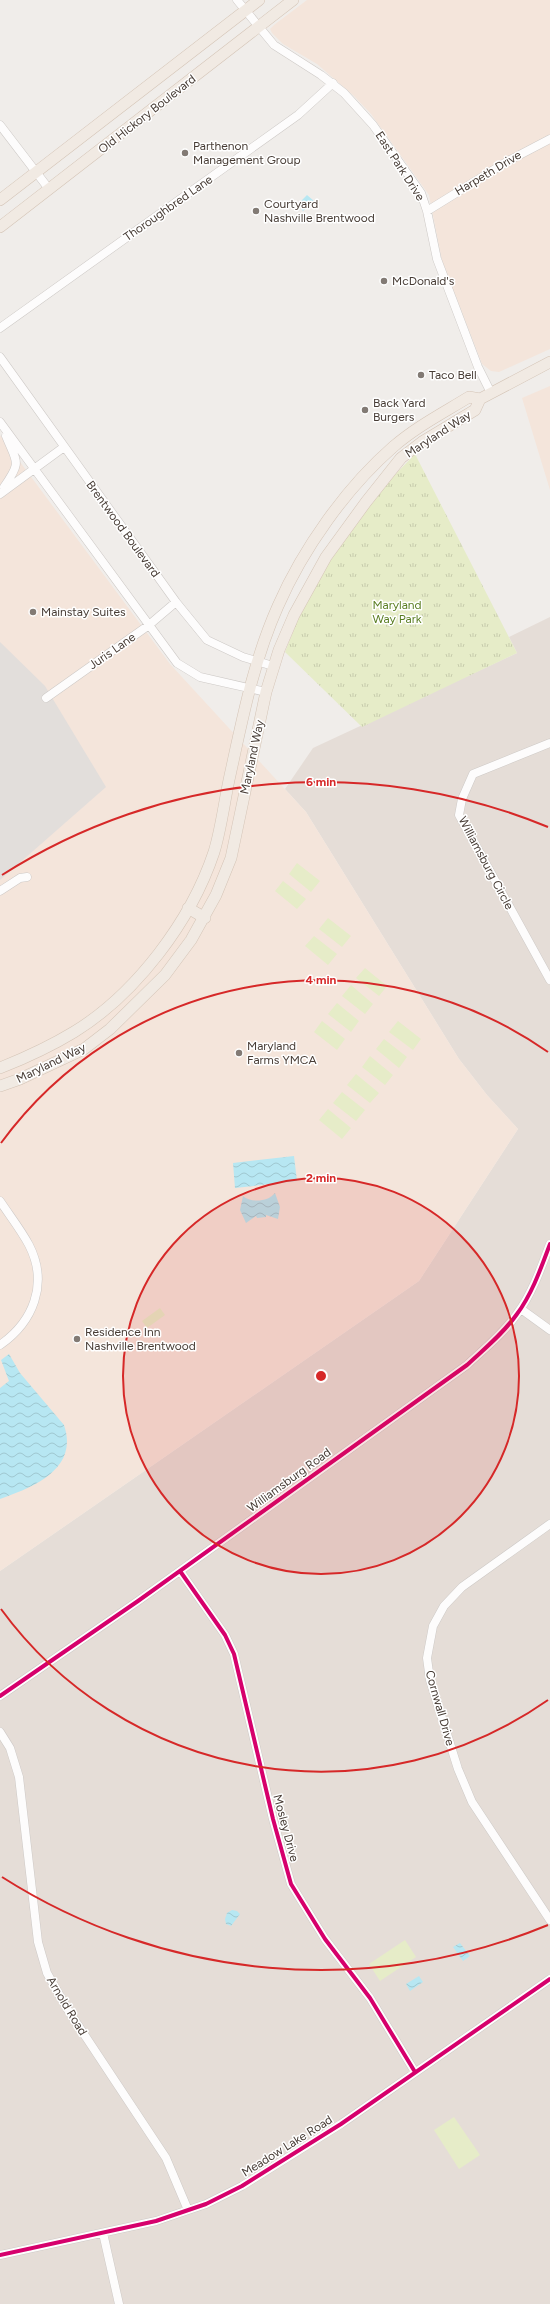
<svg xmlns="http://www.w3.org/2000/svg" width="550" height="2304" viewBox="0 0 550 2304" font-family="Figtree,sans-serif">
  <defs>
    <pattern id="grass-tufts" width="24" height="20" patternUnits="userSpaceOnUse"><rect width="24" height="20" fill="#e6ecc8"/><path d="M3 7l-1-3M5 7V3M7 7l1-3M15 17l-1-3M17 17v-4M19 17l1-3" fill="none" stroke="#c7cbac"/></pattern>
    <pattern id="water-waves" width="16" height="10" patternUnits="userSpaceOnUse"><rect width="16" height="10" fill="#b7e7f2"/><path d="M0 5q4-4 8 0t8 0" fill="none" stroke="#9fc7d0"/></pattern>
  </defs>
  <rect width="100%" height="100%" fill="#f0edea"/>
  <path fill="#e5ddd7" d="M550 617V2304H0V1571L419 1281 518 1129 487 1095 459 1059 306 812 285 789 313 748 517 653 509 637Z"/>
  <path fill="#f4e5db" d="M307 0H550V349L499 372 491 371 482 364 442 261 429 195 371 114 354 96 317 64 283 44 272 33 270 29 274 25Z
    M550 386V490L522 398Z
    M0 435 170 664 306 812 459 1059 487 1095 518 1129 419 1281 0 1571Z"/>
  <path fill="url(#grass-tufts)" d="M415 454 517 653 362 727 285 652 312 583 356 515Z"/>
  <path fill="#e6ecc8" d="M297 863 320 881 311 892 289 874Z
    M283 881 306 899 297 909 275 891Z
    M328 918 351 936 342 947 319 929Z
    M314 936 337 954 328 965 305 946Z
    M365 968 387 986 379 996 356 978Z
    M351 985 373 1004 365 1014 342 996Z
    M337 1003 359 1021 351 1032 328 1014Z
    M322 1021 345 1039 337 1050 314 1032Z
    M398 1021 421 1039 413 1050 389 1032Z
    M384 1039 407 1057 399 1068 376 1049Z
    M370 1056 393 1075 385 1085 362 1067Z
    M356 1074 379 1093 370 1103 347 1085Z
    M342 1092 365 1110 356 1121 333 1103Z
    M328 1109 351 1128 342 1139 319 1120Z
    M160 1308 165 1315 147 1328 142 1321Z
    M405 1940 416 1957 380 1981 369 1964Z
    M454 2117 480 2155 459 2169 434 2130Z"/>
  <path fill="#e2dedb" d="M0 642 45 686 106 787 0 880Z"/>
  <path fill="url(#water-waves)" d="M307 195 314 201 303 211 298 204Z
    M294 1156 297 1181 235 1188 233 1163Z
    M275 1193 280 1207 278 1219 266 1215V1217L257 1218 256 1216 246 1223 240 1210 243 1196C251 1203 268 1202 275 1193Z
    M9 1354 20 1373 64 1425C79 1469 34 1487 0 1499V1388L9 1381 1 1360Z
    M232 1910 237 1911 240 1914 231 1926 226 1924 225 1919 227 1913Z
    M460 1943 470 1956 463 1961 453 1947Z
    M419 1976 423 1982 410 1991 406 1984Z"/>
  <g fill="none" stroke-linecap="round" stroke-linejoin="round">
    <g stroke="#cdc9c6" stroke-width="9">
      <path id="minor" d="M237 0 274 45 321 75 344 93 373 125 421 193 427 211 437 259 478 367 491 393
        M0 125 49 189
        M427 211 508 161 550 139
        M0 328 298 115 333 83
        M0 357 176 602 207 640 243 657 273 666
        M0 422 177 663 200 677 266 692
        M4 487C22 461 17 463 6 436
        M0 494 64 447
        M46 698 149 625 176 602
        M550 743 473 774 462 799 459 815 550 980
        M0 891 20 878 27 877
        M0 1201C10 1216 21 1230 29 1245 49 1284 33 1322 0 1345
        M521 1309 550 1330
        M550 1524 462 1587 444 1606 433 1626 427 1658 430 1680 458 1769 472 1802 550 1920
        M180 1571 225 1635 234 1654 273 1819 291 1884 325 1939 370 1998 415 2072
        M0 1696 138 1601 467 1365C484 1349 503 1334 517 1314 532 1294 541 1268 550 1244
        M0 1732 10 1748 19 1777 38 1942 47 1973 68 2010 166 2158 188 2210
        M103 2233 119 2304
        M0 2255 156 2221 206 2204 242 2186 341 2124 550 1979"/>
    </g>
    <g stroke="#d4c4b6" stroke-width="12">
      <path id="major" d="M0 200 259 0
        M0 227 293 0
        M188 908 205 918
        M0 1068C25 1058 51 1046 74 1032 136 994 191 921 214 852 221 829 224 804 229 780 242 721 253 662 278 606 303 549 346 488 393 447 416 427 443 413 469 397L480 399
        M0 1086 20 1079 84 1049 110 1029 165 975 191 940 216 895 231 858 266 692 279 650 294 615 326 557 366 502 401 458 422 442 475 410 480 399 550 362"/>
    </g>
    <use href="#minor" stroke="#fdfcfc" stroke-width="8"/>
    <use href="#major" stroke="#f1eae3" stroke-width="11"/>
    <g stroke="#fff" stroke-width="6">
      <path id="cycleway" d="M180 1571 225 1635 234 1654 273 1819 291 1884 325 1939 370 1998 415 2072
        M0 1696 138 1601 467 1365C484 1349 503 1334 517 1314 532 1294 541 1268 550 1244
        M0 2255 156 2221 206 2204 242 2186 341 2124 550 1979"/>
    </g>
    <use href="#cycleway" stroke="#d6006c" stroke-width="4"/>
  </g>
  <circle cx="321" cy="1376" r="198" fill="#d62828" fill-opacity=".12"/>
  <g fill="none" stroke="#d62828" stroke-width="2">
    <circle cx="321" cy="1376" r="198"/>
    <path d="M548 1700A396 396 0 0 1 1 1609M1 1143A396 396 0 0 1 548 1052"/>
    <path d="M548 1925A594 594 0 0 1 2 1877M2 875A594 594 0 0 1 548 827"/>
  </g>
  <g fill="#827a74" stroke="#fff" stroke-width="1.5">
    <circle cx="185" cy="153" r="4"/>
    <circle cx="256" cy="211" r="4"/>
    <circle cx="384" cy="281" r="4"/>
    <circle cx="421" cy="375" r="4"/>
    <circle cx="365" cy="410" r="4"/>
    <circle cx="33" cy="612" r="4"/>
    <circle cx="239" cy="1053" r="4"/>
    <circle cx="77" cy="1339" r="4"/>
  </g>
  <g text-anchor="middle" stroke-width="3" stroke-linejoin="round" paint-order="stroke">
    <g font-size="12" fill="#473c35" stroke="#fff">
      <text transform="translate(147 114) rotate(-38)" y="4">Old Hickory Boulevard</text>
      <text transform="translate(400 166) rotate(57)" y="4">East Park Drive</text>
      <text transform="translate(488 173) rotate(-31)" y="4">Harpeth Drive</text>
      <text transform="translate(168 208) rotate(-35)" y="4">Thoroughbred Lane</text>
      <text transform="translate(438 434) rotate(-33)" y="4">Maryland Way</text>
      <text transform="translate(123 529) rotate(54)" y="4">Brentwood Boulevard</text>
      <text transform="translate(112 651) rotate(-35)" y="4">Juris Lane</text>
      <text transform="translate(252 757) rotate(-78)" y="4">Maryland Way</text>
      <text transform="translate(486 863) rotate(62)" y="4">Williamsburg Circle</text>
      <text transform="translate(51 1063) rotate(-26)" y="4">Maryland Way</text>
      <text transform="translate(289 1480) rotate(-36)" y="4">Williamsburg Road</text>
      <text transform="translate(440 1708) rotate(74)" y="4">Cornwall Drive</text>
      <text transform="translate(286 1828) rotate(75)" y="4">Mosley Drive</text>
      <text transform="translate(67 2006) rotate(59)" y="4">Arnold Road</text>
      <text transform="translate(287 2146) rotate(-32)" y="4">Meadow Lake Road</text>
    </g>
    <g font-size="12" fill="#473c35" stroke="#fff" text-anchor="start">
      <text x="193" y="150">Parthenon<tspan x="193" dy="14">Management Group</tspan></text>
      <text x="264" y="208">Courtyard<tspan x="264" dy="14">Nashville Brentwood</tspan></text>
      <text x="392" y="285">McDonald's</text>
      <text x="429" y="379">Taco Bell</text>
      <text x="373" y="407">Back Yard<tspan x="373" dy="14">Burgers</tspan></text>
      <text x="41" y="616">Mainstay Suites</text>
      <text x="247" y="1050">Maryland<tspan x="247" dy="14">Farms YMCA</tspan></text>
      <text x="85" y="1336">Residence Inn<tspan x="85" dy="14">Nashville Brentwood</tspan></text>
    </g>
    <g font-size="12" fill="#5a7e23" stroke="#fff">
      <text x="397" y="609">Maryland<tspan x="397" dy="14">Way Park</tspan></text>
    </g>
  </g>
  <circle cx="321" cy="1376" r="6" fill="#d62828" stroke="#fff" stroke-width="2"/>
  <g font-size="12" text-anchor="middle" font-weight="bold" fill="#d62828" stroke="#fff" stroke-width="3" stroke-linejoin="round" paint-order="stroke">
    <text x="321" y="786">6 min</text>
    <text x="321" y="984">4 min</text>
    <text x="321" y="1182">2 min</text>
  </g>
</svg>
